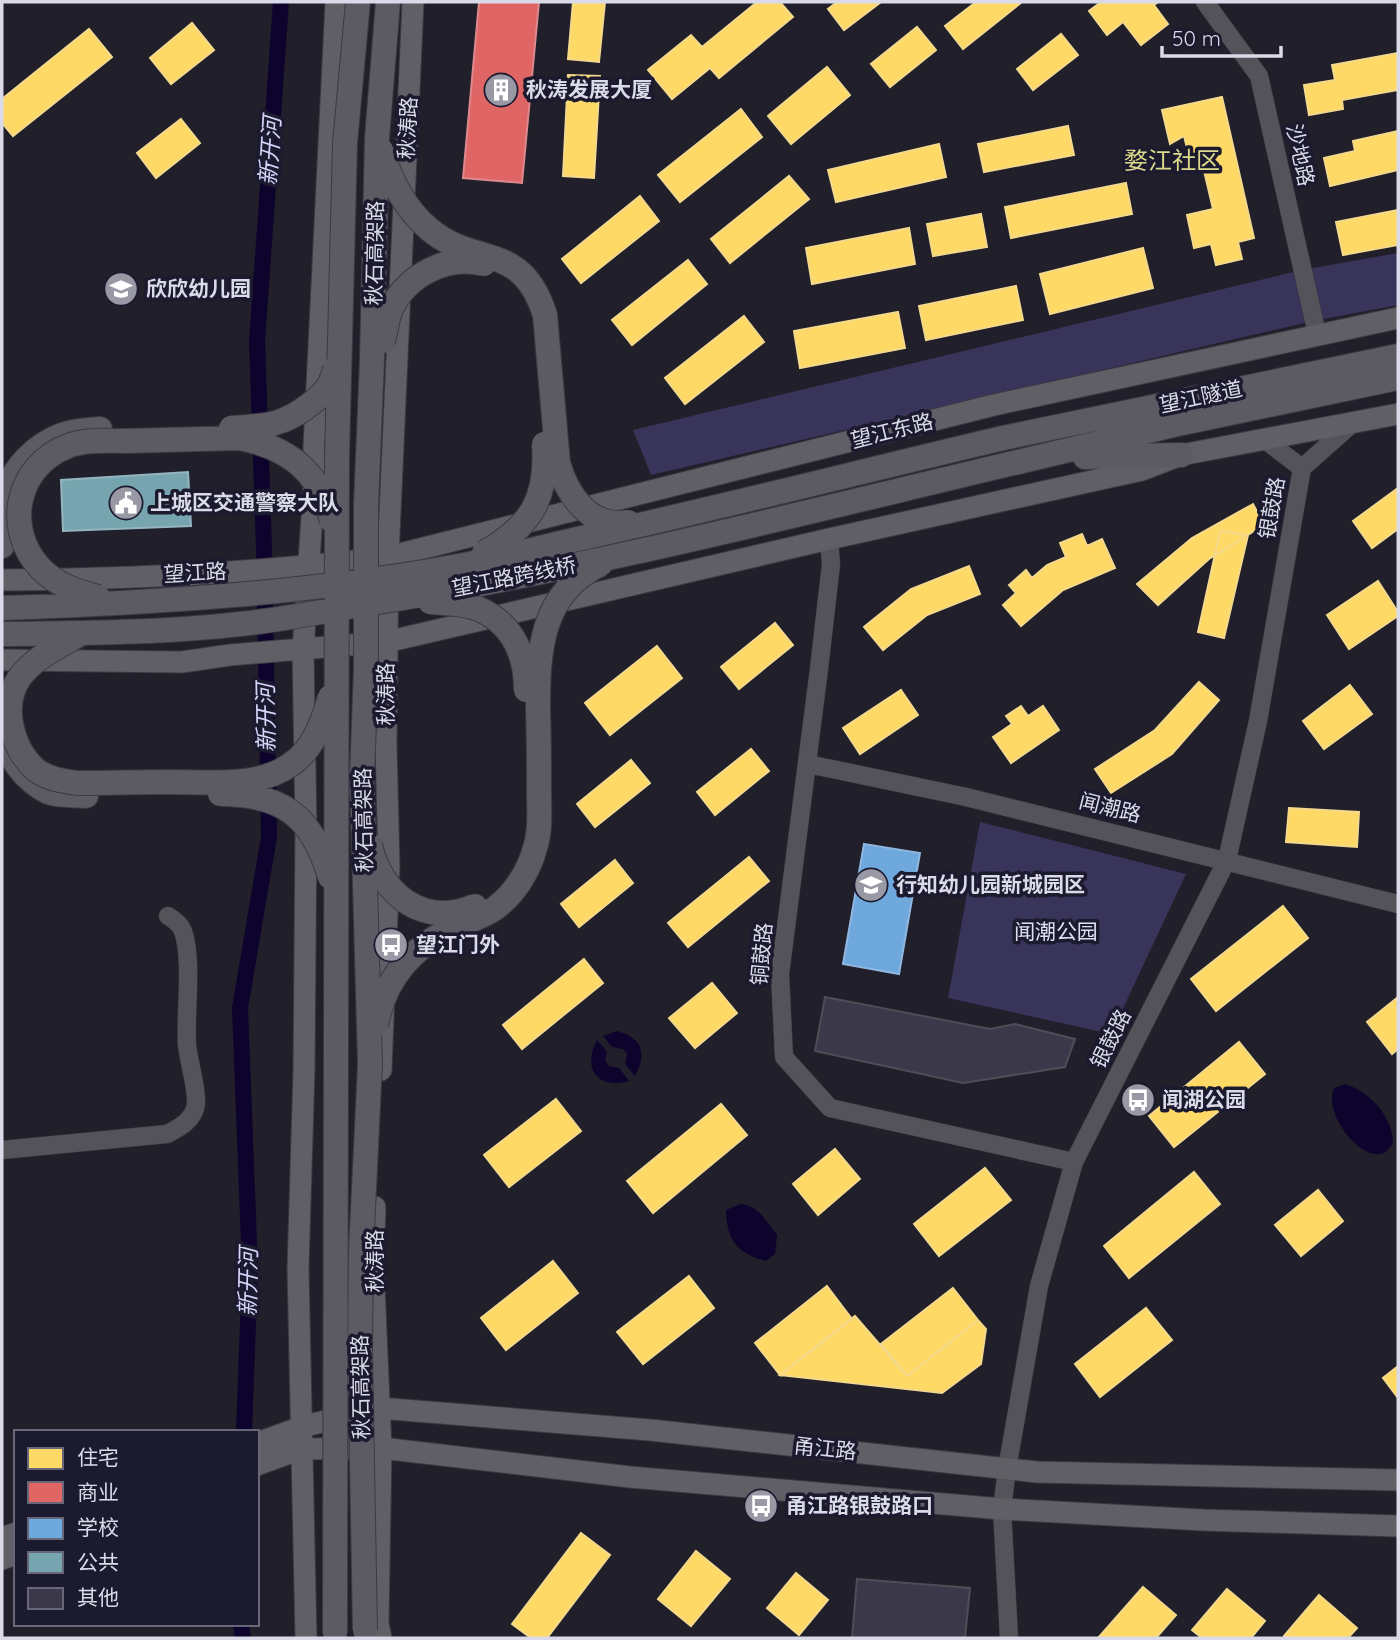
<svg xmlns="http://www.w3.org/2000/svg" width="1400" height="1640" viewBox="0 0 1400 1640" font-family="Quicksand,'Noto Sans SC',sans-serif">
  <rect width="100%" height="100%" fill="#201f2a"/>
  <path fill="#39355a" d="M1398 253V305L1313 321 651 475 633 430 1302 270Z
    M980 822 1186 874 1111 1034 948 998Z"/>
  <path fill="#0d032d" d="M617 1031C643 1038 647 1054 635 1076L625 1064 627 1054 623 1049 612 1047 603 1036Z
    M597 1040 607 1052 605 1060 609 1066 619 1068 629 1081C597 1090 582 1068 597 1040Z
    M1345 1084C1370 1092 1392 1116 1393 1142 1377 1180 1321 1120 1334 1088Z
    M741 1204C759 1206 767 1222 777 1235L775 1254 766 1261C736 1253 727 1240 726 1210Z"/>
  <path fill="#ffd966" stroke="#f4d98d" stroke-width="2" d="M573 2H605L599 62 568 59Z
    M757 2H780L793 17 719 78 710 68 672 99 648 70 691 35 702 47Z
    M837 2H881L844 30 828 9Z
    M976 2H1022L963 49 945 26Z
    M1101 2H1158L1154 5 1168 24 1141 45 1123 22 1107 35 1089 11Z
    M192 23 214 50 171 84 150 58Z
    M917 27 936 50 890 87 871 64Z
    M89 29 112 57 13 136 2 123V99Z
    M1061 34 1078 55 1033 90 1017 69Z
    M1398 53V90L1342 100 1343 109 1309 115 1304 85 1335 80 1332 65Z
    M827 67 850 95 791 144 768 116Z
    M568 75 600 76 594 178 563 176Z
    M1222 97 1254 238 1238 242 1242 259 1216 265 1211 244 1194 248 1187 215 1213 209 1201 158 1190 160 1184 136 1170 144 1162 110Z
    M741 109 762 137 680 202 658 175Z
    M181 119 200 143 156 178 137 153Z
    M1068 126 1074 155 984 172 978 144Z
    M1398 131V170L1330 186 1324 158 1355 151 1353 141Z
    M939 144 946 177 836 202 828 170Z
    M789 176 809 199 730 263 711 239Z
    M1126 183 1132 214 1011 238 1005 207Z
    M640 196 659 221 581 283 562 259Z
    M1398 210V245L1343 255 1336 222Z
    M981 214 987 247 933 256 927 224Z
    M909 228 915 264 812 284 806 248Z
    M1143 248 1153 288 1050 314 1040 274Z
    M688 260 707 284 632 345 612 320Z
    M1016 286 1023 320 926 340 919 306Z
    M898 312 905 348 800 368 794 331Z
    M744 316 764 342 685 404 665 378Z
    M1398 488V529L1372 548 1353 521Z
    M1253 504 1264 525 1209 559 1158 605 1137 584 1192 538Z
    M1220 531 1248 535 1224 638 1198 632Z
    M1082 534 1087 546 1102 539 1115 568 1063 590 1021 626 1003 605 1016 593 1009 585 1026 570 1032 578 1047 565 1066 557 1060 543Z
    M969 566 980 594 927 615 883 650 864 627 911 589Z
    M1378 581 1398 612V616L1349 649 1327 615Z
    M775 623 793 645 739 689 721 667Z
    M657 646 682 678 610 735 585 703Z
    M1199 682 1219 700 1172 754 1111 793 1095 769 1155 730Z
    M1350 685 1372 714 1324 749 1303 721Z
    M901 690 918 715 860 754 843 728Z
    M1021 706 1028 716 1043 706 1059 730 1011 763 993 737 1012 724 1006 716Z
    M751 749 769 771 715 815 697 792Z
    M631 760 650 783 595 827 577 804Z
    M1289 808 1359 812 1357 847 1286 842Z
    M749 857 769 881 688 947 668 923Z
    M615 860 633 883 579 927 561 904Z
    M1283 906 1308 938 1216 1011 1191 979Z
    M584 959 603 983 522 1049 503 1025Z
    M712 983 737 1013 695 1048 669 1018Z
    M1398 997V1049L1392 1054 1367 1022Z
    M1239 1042 1265 1074 1174 1147 1149 1116Z
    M556 1099 581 1131 509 1187 484 1155Z
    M721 1104 747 1135 653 1213 627 1181Z
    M835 1149 860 1179 818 1215 793 1184Z
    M985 1168 1011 1200 939 1256 914 1224Z
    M1194 1172 1220 1204 1129 1278 1104 1246Z
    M1318 1190 1343 1221 1301 1256 1275 1225Z
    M553 1261 578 1293 506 1350 481 1318Z
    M689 1276 714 1308 643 1364 617 1332Z
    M827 1286 852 1319 780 1375 755 1343Z
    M953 1288 978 1320 907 1376 881 1344Z
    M1146 1308 1172 1340 1100 1397 1075 1364Z
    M855 1316 907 1376 978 1320 986 1329 981 1364 942 1393 780 1375Z
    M1398 1366V1398L1383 1378Z
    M581 1533 610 1555 547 1638H531L512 1624Z
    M696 1551 730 1579 691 1626 658 1599Z
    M796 1573 828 1600 799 1635 767 1608Z
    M1143 1587 1176 1615 1156 1638H1098Z
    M1227 1589 1265 1621 1251 1638H1202L1192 1630Z
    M1319 1595 1357 1628 1348 1638H1286L1284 1636Z"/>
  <path fill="#e06666" stroke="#de898d" stroke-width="2" d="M479 2H539L522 183 463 178Z"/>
  <path fill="#6fa8dc" stroke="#8fb7e0" stroke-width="2" d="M864 844 920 853 899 974 843 964Z"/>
  <path fill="#76a5af" stroke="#94b5c0" stroke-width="2" d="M188 472 191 526 63 531 61 480Z"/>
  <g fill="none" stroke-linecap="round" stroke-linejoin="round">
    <path stroke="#0d032d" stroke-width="16" d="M244 1432 250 1269 240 1008 269 837 264 548 257 341 281 2
      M241 1624 243 1638"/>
  </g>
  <path fill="#3b3949" stroke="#4e4d58" stroke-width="2" d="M825 997 990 1029 1015 1024 1075 1039 1065 1067 963 1083 815 1051Z
    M857 1579 970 1588 965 1638H852Z"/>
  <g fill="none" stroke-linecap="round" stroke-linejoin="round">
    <g stroke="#3b3a44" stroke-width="19">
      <path id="minor" d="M1205 2 1259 76 1317 334
        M1265 440 1302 468
        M829 539 831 564 819 669 780 974 784 1057 830 1108 1074 1162
        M808 764 966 797 1398 904
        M2 1150 167 1134C179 1128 194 1120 196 1104 197 1087 189 1063 187 1045 185 1012 193 961 183 931 180 924 175 920 168 916
        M1009 1638 1002 1509 1007 1469 1039 1286 1074 1162 1227 860 1258 721 1302 468 1354 422"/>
    </g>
    <g stroke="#3b3a44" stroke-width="23">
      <path id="major" d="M2 580C131 579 261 573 388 557L994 405 1398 318
        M2 660 182 662 230 655 386 642 829 539 1142 470 1181 455 1398 414
        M381 1070 389 866 386 744 388 557 413 2
        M375 1207 373 1263 381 1448 378 1624 381 1638
        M257 1443 301 1427 379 1408 650 1430 1037 1472 1398 1480
        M257 1465 301 1449 381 1448 630 1477 1002 1509 1203 1520 1398 1526
        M2 1538 16 1533
        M2 1559 16 1554
        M306 1638 298 1269 304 1070 306 828 303 650 314 486V446L336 2"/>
    </g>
    <g stroke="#3b3a44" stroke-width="26">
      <path id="highway" d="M1003 438 1398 356
        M1085 457 1181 455
        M1018 462 1173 425 1398 378
        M2 546C6 530 3 513 6 497 11 468 36 445 62 435 74 430 88 430 100 429
        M2 733C9 758 24 780 48 792 58 796 75 795 86 796"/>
    </g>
    <use href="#minor" stroke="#535359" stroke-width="18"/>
    <use href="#major" stroke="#605f66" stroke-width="21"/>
    <use href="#highway" stroke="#5c5b63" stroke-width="24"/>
    <g stroke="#3b3a44" stroke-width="26" stroke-linecap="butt">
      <path id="highway-bridge" d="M381 150C391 180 404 208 429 229 475 268 521 240 545 315L558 463C567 495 590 529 628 522
        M383 341C386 331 387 318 391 309 407 275 448 254 484 264
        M231 428C266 426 283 426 312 403 325 393 332 384 335 368
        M484 553C531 526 548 499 544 444
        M98 597C76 591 57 585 41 569 3 529 16 466 68 446 85 439 108 441 126 441 164 440 202 439 239 438 287 447 320 471 332 521
        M430 602C446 603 464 603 479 609 513 624 526 655 526 690
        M2 608C156 603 311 593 464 565 503 557 543 547 582 538 723 507 863 471 1003 438
        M82 633C60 646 35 657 20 677 0 705 12 749 36 770 48 779 63 781 77 783 108 783 138 782 169 782 207 782 258 788 290 765 313 750 323 722 330 697
        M2 634C79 633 163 633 240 624 282 620 324 611 366 604 586 569 802 513 1018 462
        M220 794C283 794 312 816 330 877
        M370 845C381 895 424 928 475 906
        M376 1025C384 981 410 949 451 929 465 922 481 918 494 909 514 895 529 871 535 848 541 830 539 809 539 790 539 763 539 737 538 710 538 652 540 593 601 564
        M365 1630 360 1352 361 1251 370 1064 362 778 366 667V505L372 360 377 138 388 2
        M335 1633 337 457 345 143 358 2"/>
    </g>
    <use href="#highway-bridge" stroke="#5c5b63" stroke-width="24"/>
  </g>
  <defs>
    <g id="building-disc" transform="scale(1.75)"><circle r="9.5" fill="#9999a6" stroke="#1c1a2f"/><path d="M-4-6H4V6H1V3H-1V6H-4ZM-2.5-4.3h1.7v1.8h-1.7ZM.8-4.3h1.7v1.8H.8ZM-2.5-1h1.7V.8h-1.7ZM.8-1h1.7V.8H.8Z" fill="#fff"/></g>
    <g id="school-disc" transform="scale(1.75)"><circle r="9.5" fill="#9999a6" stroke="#1c1a2f"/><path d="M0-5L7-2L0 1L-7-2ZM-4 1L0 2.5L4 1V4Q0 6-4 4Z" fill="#fff"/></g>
    <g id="civic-disc" transform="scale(1.75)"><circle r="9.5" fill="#9999a6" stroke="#1c1a2f"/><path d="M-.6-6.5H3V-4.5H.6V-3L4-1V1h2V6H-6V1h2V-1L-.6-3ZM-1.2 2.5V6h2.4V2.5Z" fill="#fff"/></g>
    <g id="bus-disc" transform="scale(1.75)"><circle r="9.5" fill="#9999a6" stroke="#1c1a2f"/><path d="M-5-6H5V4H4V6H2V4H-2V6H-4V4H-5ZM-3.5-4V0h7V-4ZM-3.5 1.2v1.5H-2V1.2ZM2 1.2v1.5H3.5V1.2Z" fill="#fff"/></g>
  </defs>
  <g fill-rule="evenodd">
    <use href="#building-disc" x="501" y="90"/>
    <use href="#school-disc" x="121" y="289"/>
    <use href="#civic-disc" x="126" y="503"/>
    <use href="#school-disc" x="871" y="885"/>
    <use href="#bus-disc" x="391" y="945"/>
    <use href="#bus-disc" x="1138" y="1100"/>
    <use href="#bus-disc" x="761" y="1506"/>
  </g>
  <g text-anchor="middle" stroke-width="7" stroke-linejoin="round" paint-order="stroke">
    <g font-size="21" font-weight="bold" fill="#dadae9" stroke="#1c1a2f" text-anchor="start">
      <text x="526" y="97">秋涛发展大厦</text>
      <text x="146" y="296">欣欣幼儿园</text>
      <text x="150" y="510">上城区交通警察大队</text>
      <text x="896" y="892">行知幼儿园新城园区</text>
      <text x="416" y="952">望江门外</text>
      <text x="1162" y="1107">闻湖公园</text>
      <text x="786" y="1513">甬江路银鼓路口</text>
    </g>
    <g font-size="21" fill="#dadae9" stroke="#1c1a2f">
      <text transform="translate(408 128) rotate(-87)" y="7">秋涛路</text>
      <text transform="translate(1300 155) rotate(78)" y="7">沙地路</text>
      <text transform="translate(375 253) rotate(-89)" y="7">秋石高架路</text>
      <text transform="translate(1201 397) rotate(-12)" y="7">望江隧道</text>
      <text transform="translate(892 431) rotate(-14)" y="7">望江东路</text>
      <text transform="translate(1272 508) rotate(-80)" y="7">银鼓路</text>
      <text transform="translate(195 573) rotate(-3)" y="7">望江路</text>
      <text transform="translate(514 577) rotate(-11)" y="7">望江路跨线桥</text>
      <text transform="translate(386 694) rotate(-90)" y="7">秋涛路</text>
      <text transform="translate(1110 808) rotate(14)" y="7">闻潮路</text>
      <text transform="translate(364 820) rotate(-91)" y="7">秋石高架路</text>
      <text transform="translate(762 954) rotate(-85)" y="7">铜鼓路</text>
      <text transform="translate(1111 1039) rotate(-63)" y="7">银鼓路</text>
      <text transform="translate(375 1261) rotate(-90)" y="7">秋涛路</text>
      <text transform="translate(361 1387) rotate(-91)" y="7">秋石高架路</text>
      <text transform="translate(825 1449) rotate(6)" y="7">甬江路</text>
    </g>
    <g font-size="21" fill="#dfdff1" stroke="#1c1a2f">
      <text x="1056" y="939">闻潮公园</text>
    </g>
    <g font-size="23" font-style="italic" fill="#d5d4f9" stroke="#1c1a2f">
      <text transform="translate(270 151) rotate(-86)" y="8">新开河</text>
      <text transform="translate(266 718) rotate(-91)" y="8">新开河</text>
      <text transform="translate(248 1282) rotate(-89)" y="8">新开河</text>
    </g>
    <g font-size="24" fill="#dcd98b" stroke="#1c1a2f">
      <text x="1172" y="169">婺江社区</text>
    </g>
  </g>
  <rect width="1400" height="1640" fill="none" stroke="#dadae9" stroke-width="7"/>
  <rect x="14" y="1430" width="245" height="196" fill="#1c1a2f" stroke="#686779" stroke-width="2"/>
  <rect x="28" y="1448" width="35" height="21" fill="#ffd966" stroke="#686779" stroke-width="2"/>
  <text x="77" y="1465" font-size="21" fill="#dadae9">住宅</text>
  <rect x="28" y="1482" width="35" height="21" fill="#e06666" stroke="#686779" stroke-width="2"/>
  <text x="77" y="1500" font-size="21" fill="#dadae9">商业</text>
  <rect x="28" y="1518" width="35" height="21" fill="#6fa8dc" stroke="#686779" stroke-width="2"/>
  <text x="77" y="1535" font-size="21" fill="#dadae9">学校</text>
  <rect x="28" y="1552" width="35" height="21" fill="#76a5af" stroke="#686779" stroke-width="2"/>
  <text x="77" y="1570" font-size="21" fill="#dadae9">公共</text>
  <rect x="28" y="1588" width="35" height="21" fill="#3b3949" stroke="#686779" stroke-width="2"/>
  <text x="77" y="1605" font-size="21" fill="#dadae9">其他</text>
  <path d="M1162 46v10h119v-10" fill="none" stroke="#dadae9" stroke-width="3.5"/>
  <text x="1172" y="46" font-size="21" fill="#dadae9" stroke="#1c1a2f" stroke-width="5" paint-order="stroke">50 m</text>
</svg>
